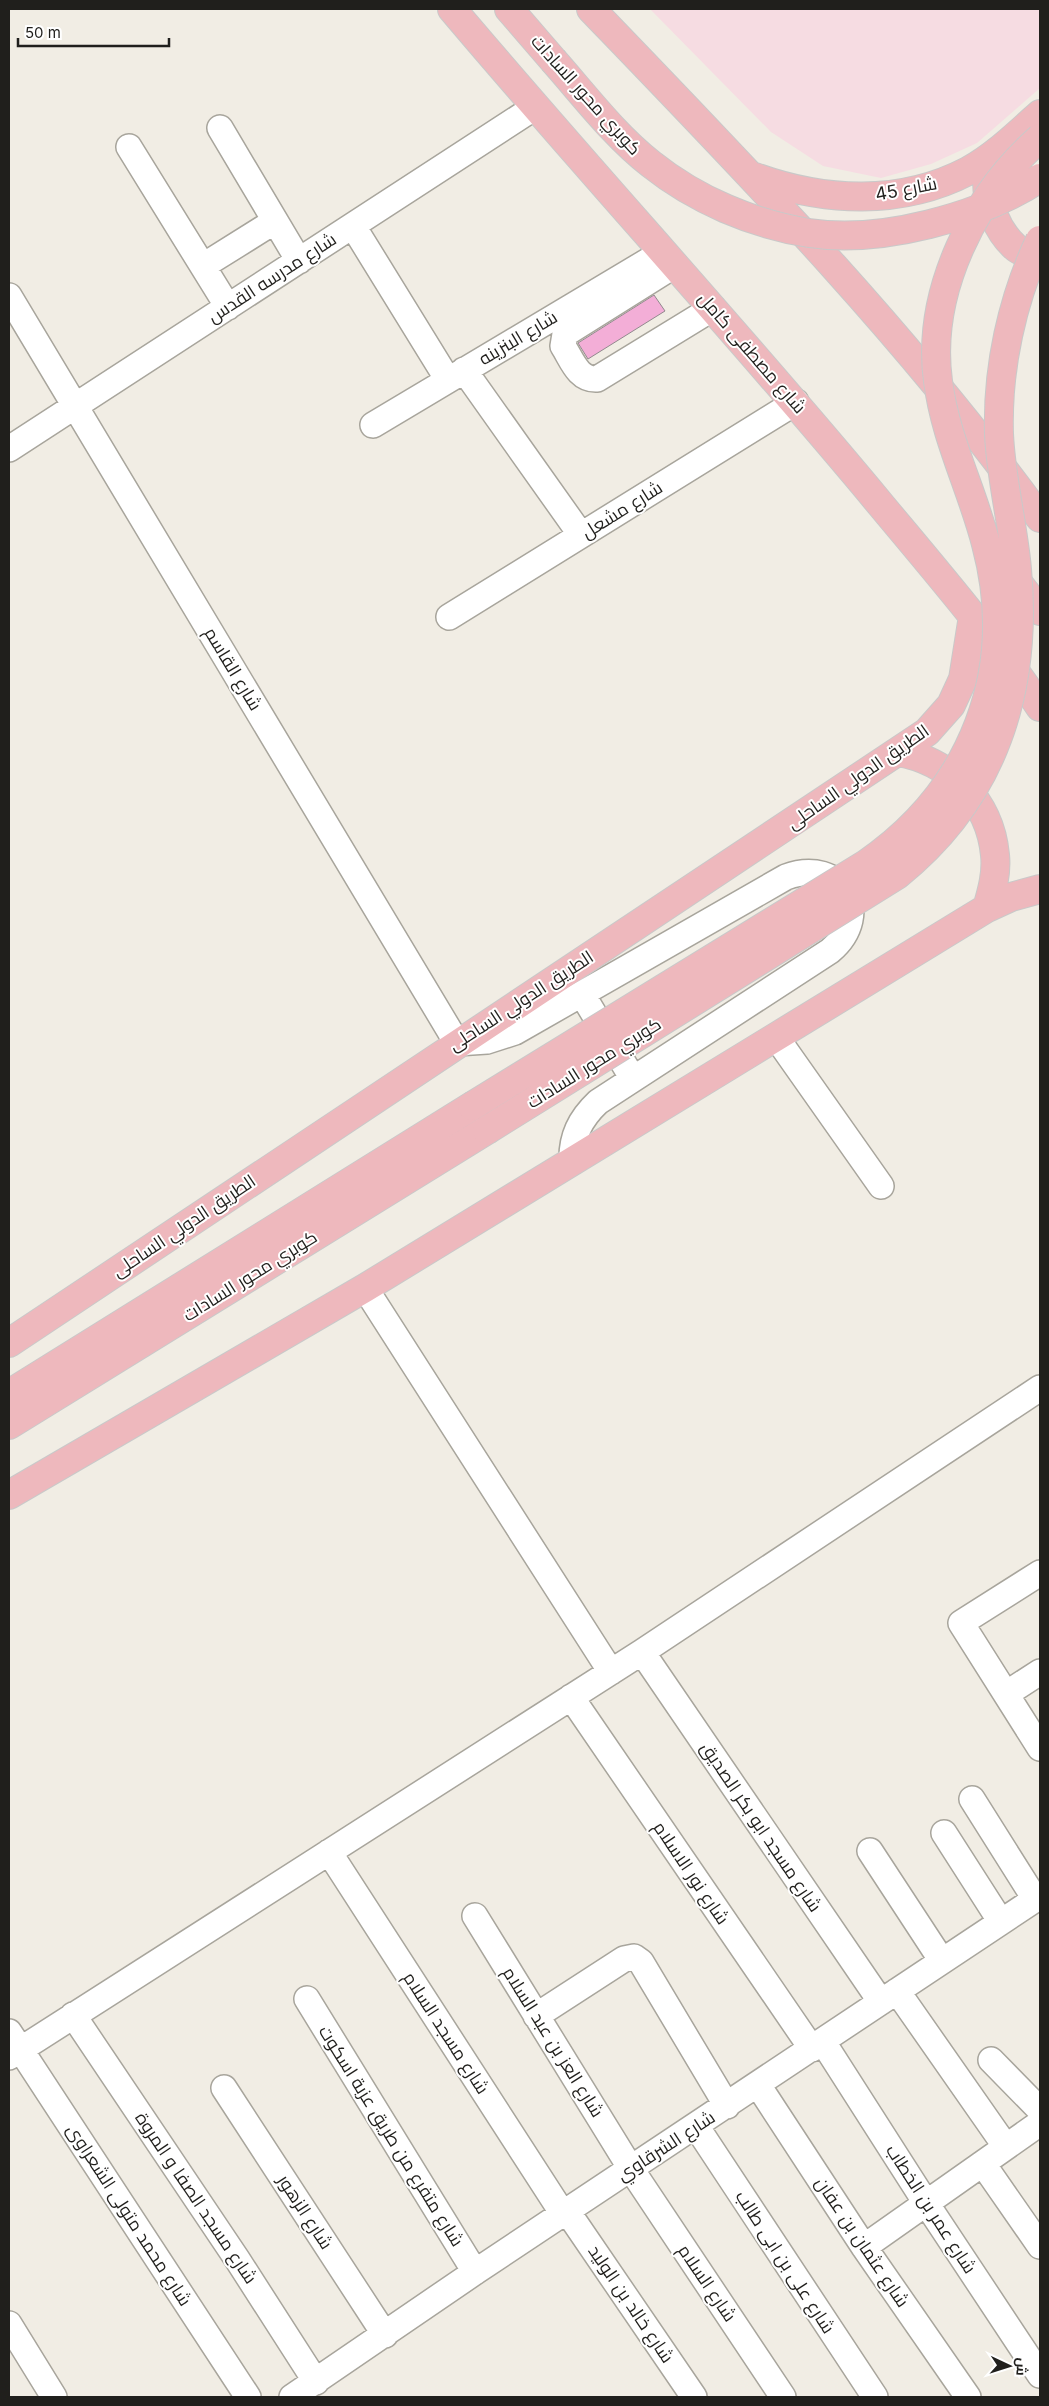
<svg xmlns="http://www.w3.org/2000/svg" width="1049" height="2406" viewBox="0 0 1049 2406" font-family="Inter,Cairo,sans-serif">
  <rect width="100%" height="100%" fill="#f1ede4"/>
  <path fill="#f6dce2" d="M650 9H1040V88L977 143 931 164 881 178 823 166 771 132Z"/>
  <path fill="#f3aed7" stroke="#92898e" d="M654 295 665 311 588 359 578 343Z"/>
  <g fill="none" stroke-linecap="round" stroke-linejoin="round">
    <g stroke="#a8a59c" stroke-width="28">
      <path id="minor" d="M220 128 299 261
        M129 147 228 307
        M353 226 448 380
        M675 265 565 334 563 346C572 360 578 380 597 379L713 308
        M203 266 275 221
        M9 296 457 1043 487 1041 515 1032 786 877C841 856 875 913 830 951L598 1102C580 1119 571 1137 572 1162
        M464 370 581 535
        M373 425 663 252
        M9 449 535 107
        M449 617 796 402
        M582 994 633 1079
        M776 1037 881 1186
        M365 1288 611 1672
        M1040 1573 961 1623 1040 1748
        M642 1652 881 2002
        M1006 1694 1040 1672
        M571 1697 812 2049
        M972 1799 1035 1899
        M944 1833 1001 1922
        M870 1851 942 1961
        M329 1852 563 2214
        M475 1916 631 2169 783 2397
        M897 1991 1006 2147
        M307 1999 475 2272
        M73 2015 237 2259 316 2382
        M536 2016 624 1959 634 1957 641 1962 727 2106
        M9 2032 248 2397
        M823 2042 926 2203 1040 2375
        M9 2057 642 1652 1040 1388
        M991 2060 1040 2110
        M758 2085 864 2247 968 2397
        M224 2088 385 2335
        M696 2126 875 2397
        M983 2164 1040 2246
        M567 2211 694 2397
        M864 2247 1040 2123
        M9 2324 54 2397
        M292 2397 475 2272 1040 1896"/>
    </g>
    <g stroke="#c9c9c9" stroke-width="30">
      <path id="major" d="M452 9C593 176 742 337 881 505 936 571 992 636 1040 707
        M509 9 553 60
        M591 9C748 172 906 334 1040 518
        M755 177C824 202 901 206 968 171 994 157 1018 134 1040 114
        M987 180C987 204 997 231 1015 247 1021 253 1033 255 1040 259
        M1009 571 1040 611
        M897 752C949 760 990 801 995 855 997 873 992 891 987 908
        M9 1343 927 732 951 705 963 679 973 616
        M9 1394 472 1106
        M9 1425 487 1130
        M9 1495 365 1288 987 908 1011 897 1040 889"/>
    </g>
    <use href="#minor" stroke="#fff" stroke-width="25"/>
    <use href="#major" stroke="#eeb8bd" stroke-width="28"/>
    <g stroke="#c9c9c9" stroke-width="30" stroke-linecap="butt">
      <path id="major-bridge" d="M553 60C584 95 614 135 651 164 696 200 753 224 809 233 880 244 981 217 1040 178
        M472 1106 866 864C973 790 1020 671 986 544 972 489 945 438 938 381 926 292 974 196 1040 138
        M487 1130 897 875C994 797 1028 690 1017 569 1013 524 1001 480 999 434 997 368 1012 300 1040 240"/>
    </g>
    <use href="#major-bridge" stroke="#eeb8bd" stroke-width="28"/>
  </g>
  <g text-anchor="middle" stroke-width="4" stroke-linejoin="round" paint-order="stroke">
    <g font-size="18" fill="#201f1c" stroke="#fff">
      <text transform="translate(586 95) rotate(48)" y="6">كوبري محور السادات</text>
      <text transform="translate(906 189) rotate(-11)" y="6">شارع 45</text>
      <text transform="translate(272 278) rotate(-33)" y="6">شارع مدرسه القدس</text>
      <text transform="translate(518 338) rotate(-31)" y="6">شارع البنزينه</text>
      <text transform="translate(752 353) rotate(49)" y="6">شارع مصطفى كامل</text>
      <text transform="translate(622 510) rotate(-32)" y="6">شارع مشعل</text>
      <text transform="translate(233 669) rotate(59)" y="6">شارع القاسم</text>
      <text transform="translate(858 777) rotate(-35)" y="6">الطريق الدولي الساحلى</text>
      <text transform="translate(521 1001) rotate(-33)" y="6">الطريق الدولي الساحلى</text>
      <text transform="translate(594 1063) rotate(-32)" y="6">كوبري محور السادات</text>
      <text transform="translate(184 1226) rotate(-34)" y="6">الطريق الدولي الساحلى</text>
      <text transform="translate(250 1276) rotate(-32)" y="6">كوبري محور السادات</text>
      <text transform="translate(761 1827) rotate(56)" y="6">شارع مسجد ابو بكر الصديق</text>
      <text transform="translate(691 1873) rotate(56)" y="6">شارع نور الاسلام</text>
      <text transform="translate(446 2033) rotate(57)" y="6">شارع مسجد السلام</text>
      <text transform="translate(553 2042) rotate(58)" y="6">شارع العز بن عبد السلام</text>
      <text transform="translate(391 2136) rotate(58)" y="6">شارع متفرع من طريق عزبة اسكوت</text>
      <text transform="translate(666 2146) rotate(-33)" y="6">شارع الشرقاوي</text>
      <text transform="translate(196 2198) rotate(56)" y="6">شارع مسجد الصفا و المروة</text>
      <text transform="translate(931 2209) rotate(57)" y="6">شارع عمر بن الخطاب</text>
      <text transform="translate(305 2212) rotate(57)" y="6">شارع الزهور</text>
      <text transform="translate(129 2215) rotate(57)" y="6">شارع محمد متولى الشعراوى</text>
      <text transform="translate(862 2242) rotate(56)" y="6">شارع عثمان بن عفان</text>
      <text transform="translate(785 2262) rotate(57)" y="6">شارع على بن ابى طالب</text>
      <text transform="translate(707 2283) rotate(56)" y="6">شارع السلام</text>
      <text transform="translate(631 2304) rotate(56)" y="6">شارع خالد بن الوليد</text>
    </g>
  </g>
  <rect width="1049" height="2406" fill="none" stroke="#201f1c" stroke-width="20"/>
  <g transform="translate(1009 2366) rotate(94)" stroke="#ffffff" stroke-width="4" paint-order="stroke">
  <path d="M0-4L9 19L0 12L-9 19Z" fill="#201f1c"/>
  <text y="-8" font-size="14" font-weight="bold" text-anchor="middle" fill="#201f1c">ش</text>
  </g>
  <path d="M18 38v8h151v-8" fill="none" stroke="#201f1c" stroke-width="2.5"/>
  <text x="25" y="38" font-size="15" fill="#201f1c" stroke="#ffffff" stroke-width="4" paint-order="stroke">50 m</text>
</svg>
